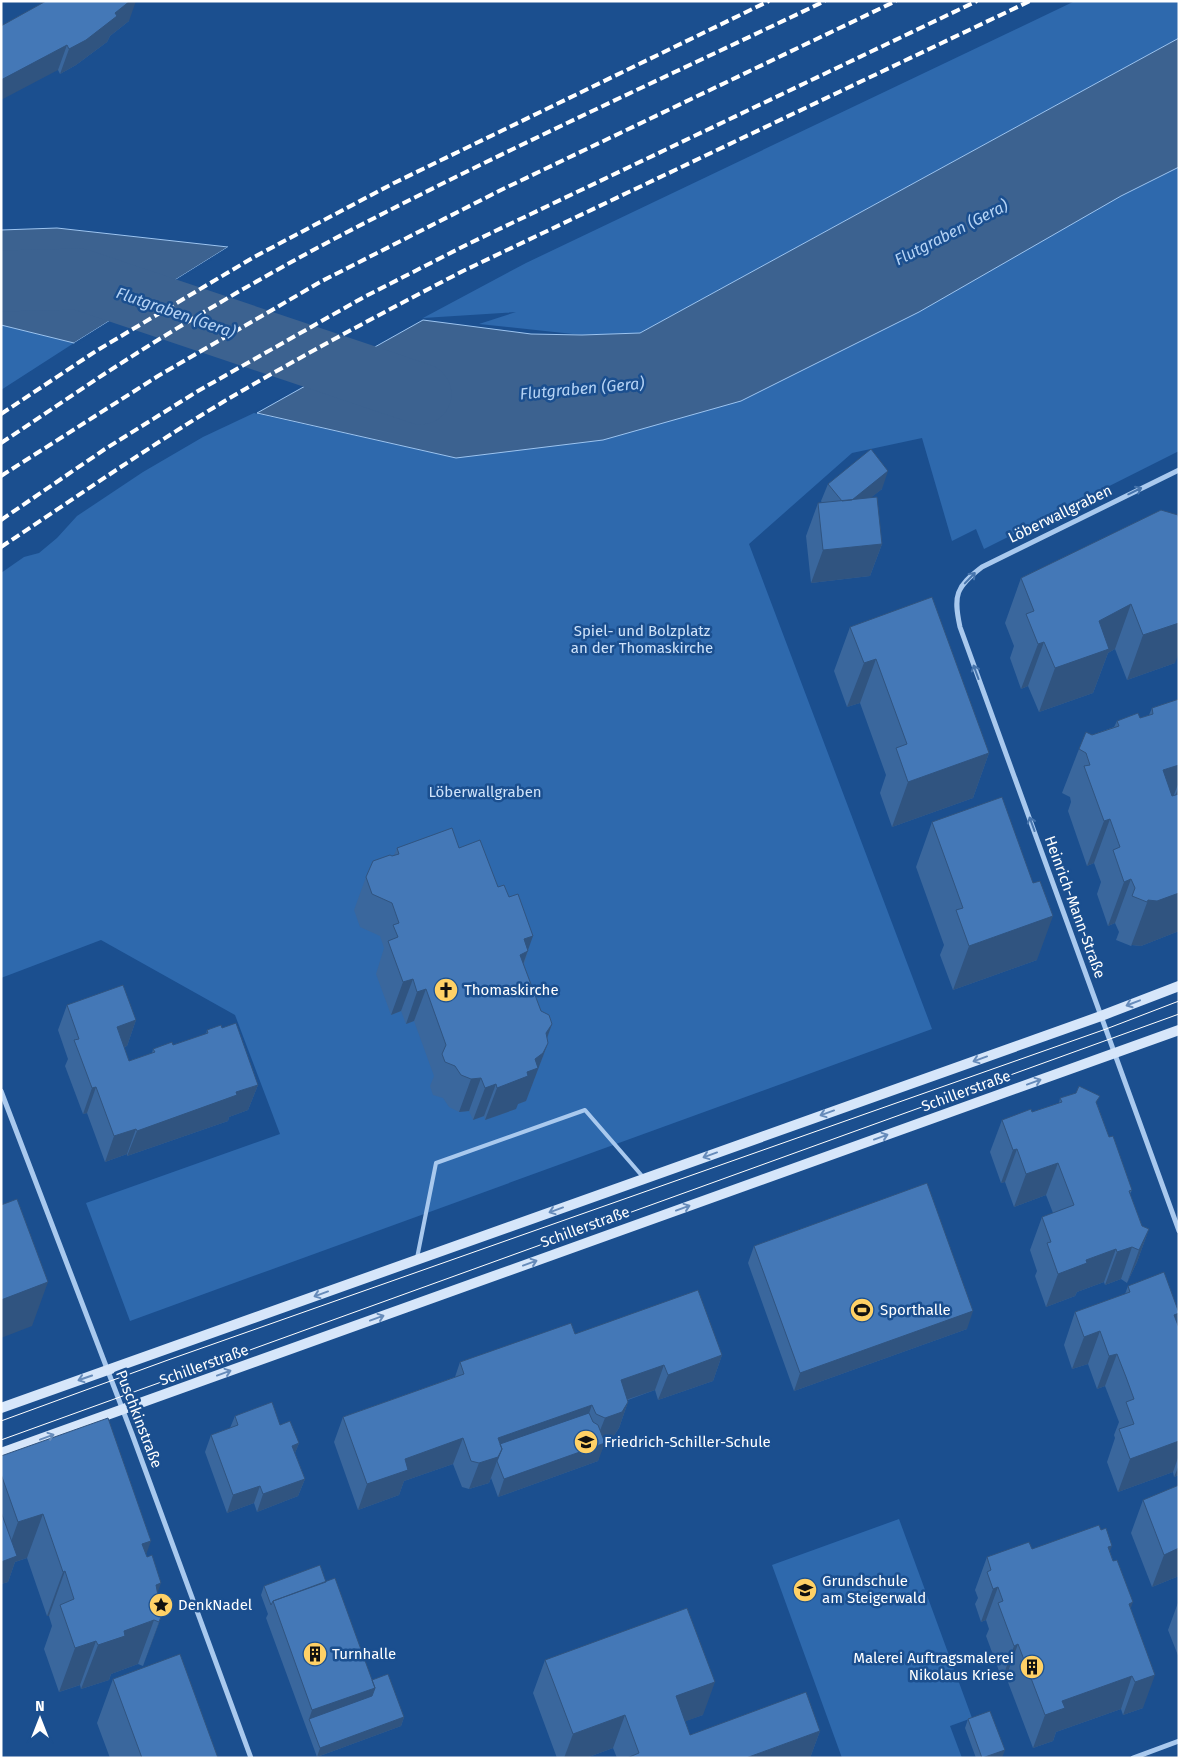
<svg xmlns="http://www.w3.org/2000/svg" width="1180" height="1759" viewBox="0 0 1180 1759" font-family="'Fira Sans',sans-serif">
  <rect width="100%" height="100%" fill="#1b4f8f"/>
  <path fill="#2e69ad" d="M1075 1H1179V38L640 333 582 335 479 324 516 312 423 318 526 263Z
    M1179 167V451L984 549 976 529 952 541 922 438 852 453 749 544 932 1029 130 1321 86 1203 280 1134 235 1015 101 940 1 978V573L24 557 39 553 57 538 77 516 143 472 203 437 254 413 456 458 1121 196Z
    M1 325 74 343 1 390Z
    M899 1519 972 1718 950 1726 962 1758H842L772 1565Z"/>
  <path fill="#3c6290" stroke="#9cc4f0" d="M1179 38V167L1121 196 919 312 741 401 603 440 456 458 257 413 423 320 531 334 582 335 640 333Z
    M57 228 228 247 74 343 1 325V230Z"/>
  <path fill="#1b4f8f" d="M228 247 230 248 229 249 77 344 74 343Z
    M422 318H423L254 413 256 411Z"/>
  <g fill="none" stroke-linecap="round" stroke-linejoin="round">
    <path stroke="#3c6290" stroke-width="61" d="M1 281 79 279 421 394"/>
    <path stroke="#a9c9ee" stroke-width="4" d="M417 1258 436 1163 585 1110 643 1177"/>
    <path stroke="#a9c9ee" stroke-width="5" d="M1179 470 982 567C956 587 953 595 960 627L1179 1231
      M1 1091 132 1434 251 1758
      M1133 1758 1179 1741"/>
    <path stroke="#d6e6fa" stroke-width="10" d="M1 1408 1101 1016 1179 986
      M1 1453 1179 1030"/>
    <path stroke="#fff" stroke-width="1" d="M1 1421 168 1360 1106 1029 1179 1001
      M1 1440 1179 1014"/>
    <path stroke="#fff" stroke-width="4" stroke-dasharray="9 4" stroke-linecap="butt" d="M1 414 96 351 254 257 394 183 769 1
      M1 443C42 416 82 388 123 362 198 314 276 269 355 228 509 148 668 76 825 1
      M1 476 158 376 322 281 501 190 896 1
      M1 520 105 449 198 391 364 297 468 244 977 1
      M1 547C75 498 148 447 223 402 301 356 382 313 463 271L1030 1"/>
  </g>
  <path fill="#3a679d" d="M129 21 110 36 107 42 76 65 60 74 58 70 1 26Z
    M828 484 882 489 870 498 882 544 870 576 811 583 806 536 818 503H822L821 501Z
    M1161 510 1175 663 1127 680 1115 649 1108 653 1093 693 1039 712 1028 686 1021 689 1010 658 1014 646 1005 623 1021 578Z
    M850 627 989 753 973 798 892 827 880 793 886 775 860 703 847 707 834 671Z
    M1179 699V931L1141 946 1132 945 1131 946 1116 940 1119 932 1115 923 1108 926 1097 894 1101 882 1094 863 1087 866 1068 811 1071 802 1070 797 1062 793 1079 749 1092 735 1114 727 1117 721 1140 718 1149 715 1152 708Z
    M932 822 1037 960 953 990 940 955 944 945 916 867Z
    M397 848H459L498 887 528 950V951L524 965 541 1011 552 1024 547 1038 548 1043 526 1101 518 1104 516 1109 485 1120 484 1116 473 1120 469 1111 459 1112 449 1107 443 1098 433 1095 430 1086 434 1076 414 1021 406 1024 401 1011 391 1015 376 974 384 948 380 936 360 927 354 910 366 877 392 856 394 855Z
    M67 1005 136 1020 127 1046 124 1047 129 1061 152 1053 153 1049 173 1045 206 1034 207 1030 222 1028 258 1085 248 1110 229 1117 228 1121 127 1156V1154L105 1162 87 1113 83 1114 65 1066 68 1059 58 1030Z
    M1060 1098 1097 1104 1109 1137 1132 1190 1130 1194 1142 1226 1149 1229 1137 1262 1127 1283 1121 1279 1105 1285 1104 1282 1077 1292 1075 1296 1046 1307 1035 1276 1037 1271 1030 1250 1042 1217 1053 1213 1046 1195 1014 1207 1005 1182 1001 1183 990 1152 1002 1120 1032 1112 1059 1103Z
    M754 1246 967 1329 794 1391 748 1263Z
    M1128 1286 1176 1321 1179 1328V1475L1174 1477 1173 1472 1118 1492 1107 1462 1115 1438 1114 1435 1119 1422 1105 1386 1097 1389 1088 1364 1072 1369 1064 1345 1075 1312 1125 1294Z
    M575 1334 722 1355 713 1381 658 1400 655 1390 628 1400V1402L619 1428 613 1437 603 1440 598 1461 498 1497 491 1478 489 1483 469 1489 462 1487 453 1464 404 1481 399 1495 358 1510 334 1442 343 1417 455 1377 460 1362Z
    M235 1416 280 1425 299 1443 295 1453 305 1479 298 1496 257 1512 254 1503 227 1513 205 1452 211 1435 230 1428Z
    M1 1456 146 1554 157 1593 159 1601 166 1604 143 1666 138 1664 111 1674 109 1680 81 1689 80 1685 59 1692 44 1649 52 1626 49 1616H47L27 1558 15 1562 8 1582 1 1584Z
    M1143 1500 1179 1576 1152 1587 1131 1533Z
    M1032 1549 1110 1552 1131 1609 1143 1708 1123 1715 1121 1709 1056 1732 1053 1741 1033 1748 1006 1677 1002 1679 986 1636 989 1629 986 1620 981 1622 975 1604 978 1598 975 1590 987 1557Z
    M326 1582 372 1680 404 1717 401 1726 317 1757 266 1618 268 1614 261 1595 264 1586Z
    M1179 1600V1658L1168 1630Z
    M545 1660 703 1715 685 1721 690 1735 820 1731 810 1758H617L613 1748 586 1758H557L533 1693Z
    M113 1679 218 1758H110L97 1723Z
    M968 1719 1002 1758H976L965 1728Z"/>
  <path fill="#305480" d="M130 1H136L129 21 110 36 107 42 76 65 60 74 69 49Z
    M67 45 58 70 1 100V80Z
    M888 471 882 489 839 523 845 505Z
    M882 544 870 576 811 583 823 550Z
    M1131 604 1115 649 1108 653 1093 693 1039 712 1055 668 1099 621Z
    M1179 623V653L1175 663 1127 680 1143 635Z
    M1044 642 1028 686 1021 689 1038 644Z
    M876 659 860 703 847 707 864 663Z
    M989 753 973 798 892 827 908 782Z
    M1179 765V782L1169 807 1163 770Z
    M1179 786V807L1170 810Z
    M1110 819 1094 863 1087 866 1104 821Z
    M1131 879 1115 923 1108 926 1124 882Z
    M1179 893V931L1141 946 1132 945 1131 946 1148 900Z
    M1053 916 1037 960 953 990 969 946Z
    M533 936 516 984 508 988 524 939Z
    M413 979 401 1011 391 1015 403 982Z
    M426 989 414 1021 406 1024 417 992Z
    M136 1020 127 1046 107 1052 117 1027Z
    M552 1024 541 1055 548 1043 526 1101 518 1104 516 1109 485 1120 497 1088 527 1072 535 1059 546 1033Z
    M481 1078 469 1111 459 1112 471 1079Z
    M496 1084 484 1116 473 1120 485 1088Z
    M258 1085 248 1110 229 1117 228 1121 127 1156 137 1131 236 1092Z
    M96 1087 87 1113 83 1114 92 1088Z
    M136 1129 127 1154 105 1162 114 1136Z
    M1017 1149 1005 1182 1001 1183 1013 1150Z
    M1058 1163 1046 1195 1014 1207 1026 1174Z
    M1149 1229 1137 1262 1127 1283 1139 1250Z
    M1132 1247 1121 1279 1105 1285 1117 1252Z
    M1116 1249 1104 1282 1077 1292 1075 1296 1046 1307 1058 1274 1086 1260Z
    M48 1282 32 1326 1 1338V1300Z
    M973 1311 967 1329 794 1391 800 1373Z
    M1179 1314 1167 1346 1174 1315Z
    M1100 1331 1088 1364 1072 1369 1084 1337Z
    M1117 1354 1105 1386 1097 1389 1109 1356Z
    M722 1355 713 1381 658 1400 668 1375Z
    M664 1365 655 1390 611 1405 621 1380Z
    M628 1402 619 1428 613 1437 595 1443 605 1418Z
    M592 1405 583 1430 497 1461 489 1483 469 1489 479 1463 498 1438Z
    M463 1438 453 1464 404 1481 399 1495 358 1510 367 1484 405 1459Z
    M1179 1441V1455L1173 1472 1118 1492 1130 1459Z
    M299 1443 292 1461V1446Z
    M605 1443 598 1461 498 1497 504 1479Z
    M1179 1465V1475L1174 1477Z
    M305 1479 298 1496 257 1512 263 1494Z
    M260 1486 254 1503 227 1513 233 1495Z
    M43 1514 27 1558 15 1562 8 1582 1 1584V1562L4 1561 18 1522Z
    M151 1541 135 1585 142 1544Z
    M1112 1546 1100 1578 1108 1547Z
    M1179 1548V1576L1152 1587 1164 1555Z
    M65 1571 49 1616H47L63 1572Z
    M161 1583 147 1623 154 1620 138 1664 111 1674 109 1680 81 1689 98 1645 124 1631 156 1585Z
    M998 1587 986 1620 981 1622 993 1589Z
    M1133 1602 1121 1635 1129 1604Z
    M166 1604 150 1648 143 1666 159 1622Z
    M96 1641 80 1685 59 1692 75 1648Z
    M1018 1644 1006 1677 1002 1679 1014 1646Z
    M1155 1675 1143 1708 1123 1715 1135 1682Z
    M1132 1676 1121 1709 1056 1732 1053 1741 1033 1748 1045 1715 1062 1701Z
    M715 1682 703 1715 664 1729 676 1696Z
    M375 1688 369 1705 309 1719 312 1710Z
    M625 1715 613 1748 586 1758H564L573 1734Z
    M404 1717 401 1726 317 1757 320 1748Z
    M820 1731 810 1758H746Z
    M1005 1750 1002 1758H983Z"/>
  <path fill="#4478b7" stroke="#305480" d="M46 1H130L115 13 117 16 86 40 69 49 67 45 1 80V26Z
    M871 449 888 471 852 500 842 501 828 484Z
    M877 497 882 544 823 550 818 503Z
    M1161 510 1178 515 1179 521V623L1143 635 1131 604 1099 621 1109 649 1055 668 1044 642 1038 644 1026 614 1034 611 1021 578Z
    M932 597 989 753 908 782 896 748 907 744 876 659 864 663 850 627Z
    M1179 699V765L1163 770 1172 796 1179 794V893L1157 901 1148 900 1147 902 1132 896 1135 888 1131 879 1124 882 1113 850 1120 847 1110 819 1104 821 1084 766 1090 765 1086 753 1079 749 1086 732 1092 735 1119 726 1117 721 1138 713 1140 718 1153 714 1152 708Z
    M1002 797 1033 883 1040 881 1053 916 969 946 956 910 963 908 932 822Z
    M452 828 459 848 480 840 498 887 504 885 509 897 518 894 533 936 524 939 528 951 520 955 541 1011 549 1015 552 1024 546 1033 548 1043 543 1053 535 1059 538 1068 527 1072 528 1076 497 1088 496 1084 485 1088 481 1078 471 1079 461 1075 455 1066 445 1062 442 1054 446 1045 426 989 417 992 413 979 403 982 388 941 398 937 393 925 399 923 392 903 372 894 366 877 373 861 390 855 392 856 399 854 397 848Z
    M123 985 136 1020 117 1027 129 1061 155 1052 153 1049 172 1042 173 1045 208 1033 207 1030 221 1025 222 1028 236 1023 258 1085 236 1092 237 1095 137 1131 136 1129 114 1136 96 1087 92 1088 79 1053 74 1040 79 1039 67 1005Z
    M1079 1086 1100 1096 1096 1102 1109 1137 1113 1136 1132 1190 1129 1191 1142 1226 1149 1229 1139 1250 1132 1247 1117 1252 1116 1249 1086 1260 1087 1263 1058 1274 1047 1243 1051 1242 1042 1217 1074 1205 1058 1163 1026 1174 1017 1149 1013 1150 1002 1120 1031 1109 1032 1112 1062 1102 1060 1098 1076 1093Z
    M927 1183 973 1311 800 1373 754 1246Z
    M17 1199 48 1282 1 1300V1205Z
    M1164 1272 1179 1313 1174 1315 1179 1328V1441L1130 1459 1119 1429 1134 1424 1126 1402 1134 1399 1126 1377 1117 1354 1109 1356 1100 1331 1084 1337 1075 1312 1130 1292 1128 1286Z
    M698 1290 722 1355 668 1375 664 1365 621 1380 628 1402 622 1412 605 1418 596 1414 592 1405 498 1438 502 1449 498 1457 479 1463 471 1461 463 1438 405 1459 408 1470 367 1484 343 1417 464 1374 460 1362 571 1323 575 1334Z
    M272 1402 280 1425 290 1421 299 1443 292 1446 305 1479 263 1494 260 1486 233 1495 211 1435 238 1425 235 1416Z
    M589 1413 593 1422 598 1425 605 1443 504 1479 497 1461 502 1449 500 1444Z
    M108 1418 151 1541 142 1544 147 1557 152 1555 161 1583 156 1585 159 1601 166 1604 159 1622 154 1620 124 1631 125 1636 98 1645 96 1641 75 1648 60 1605 74 1599 65 1571 63 1572 43 1514 18 1522 1 1474V1456Z
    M1179 1485V1548L1164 1555 1143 1500Z
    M1 1512 17 1556 1 1562Z
    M1099 1525 1101 1530 1106 1528 1112 1546 1108 1547 1113 1561 1117 1560 1133 1602 1129 1604 1155 1675 1135 1682 1132 1676 1062 1701 1065 1708 1045 1715 1018 1644 1014 1646 998 1603 1003 1601 998 1587 993 1589 987 1572 991 1570 987 1557 1029 1542 1032 1549Z
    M320 1565 326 1582 273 1601 271 1605 264 1586Z
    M335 1578 375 1688 312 1710 273 1601Z
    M687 1608 715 1682 676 1696 690 1735 806 1692 820 1731 746 1758H627L639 1753 625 1715 573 1734 545 1660Z
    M180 1654 218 1758H142L113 1679Z
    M388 1674 404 1717 320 1748 309 1719 372 1696 375 1688 372 1680Z
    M990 1711 1005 1750 982 1758 968 1719Z"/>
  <defs><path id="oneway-shaft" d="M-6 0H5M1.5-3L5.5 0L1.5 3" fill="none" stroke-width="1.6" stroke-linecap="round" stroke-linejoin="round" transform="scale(1.25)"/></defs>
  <g stroke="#4674ac">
    <use href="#oneway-shaft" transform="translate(1135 491) rotate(-26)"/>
    <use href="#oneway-shaft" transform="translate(970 578) rotate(-46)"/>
    <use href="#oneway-shaft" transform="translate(976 672) rotate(-110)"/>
    <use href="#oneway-shaft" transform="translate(1032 824) rotate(-110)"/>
  </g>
  <g stroke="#668bba">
    <use href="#oneway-shaft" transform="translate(1133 1003) rotate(159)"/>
    <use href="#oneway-shaft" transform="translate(980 1059) rotate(160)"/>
    <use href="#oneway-shaft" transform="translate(1034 1082) rotate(-20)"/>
    <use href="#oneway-shaft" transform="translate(827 1113) rotate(160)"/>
    <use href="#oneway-shaft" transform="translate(881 1137) rotate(-20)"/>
    <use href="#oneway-shaft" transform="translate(710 1155) rotate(160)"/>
    <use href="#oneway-shaft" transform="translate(683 1208) rotate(-20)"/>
    <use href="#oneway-shaft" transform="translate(556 1210) rotate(160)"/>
    <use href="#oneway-shaft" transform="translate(530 1263) rotate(-20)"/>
    <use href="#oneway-shaft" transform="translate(321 1294) rotate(160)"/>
    <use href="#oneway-shaft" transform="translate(377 1318) rotate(-20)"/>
    <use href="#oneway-shaft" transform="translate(224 1373) rotate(-20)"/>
    <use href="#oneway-shaft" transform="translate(85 1378) rotate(161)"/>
    <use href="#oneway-shaft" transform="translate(47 1437) rotate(-20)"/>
  </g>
  <defs>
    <g id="church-disc" transform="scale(1.25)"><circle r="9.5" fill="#ffd166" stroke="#1b4f8f"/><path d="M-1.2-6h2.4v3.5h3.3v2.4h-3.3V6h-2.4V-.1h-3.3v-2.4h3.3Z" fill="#111"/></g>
    <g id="stadium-disc" transform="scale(1.25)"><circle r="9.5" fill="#ffd166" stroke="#1b4f8f"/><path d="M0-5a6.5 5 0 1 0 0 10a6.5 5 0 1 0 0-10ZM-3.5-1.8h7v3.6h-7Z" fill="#111"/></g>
    <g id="school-disc" transform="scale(1.25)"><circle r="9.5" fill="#ffd166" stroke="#1b4f8f"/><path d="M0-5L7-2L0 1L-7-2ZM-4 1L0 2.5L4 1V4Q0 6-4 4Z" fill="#111"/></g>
    <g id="sight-disc" transform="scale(1.25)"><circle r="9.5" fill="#ffd166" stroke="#1b4f8f"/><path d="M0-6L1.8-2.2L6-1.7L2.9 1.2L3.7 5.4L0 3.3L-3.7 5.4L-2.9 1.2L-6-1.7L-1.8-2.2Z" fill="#111"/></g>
    <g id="building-disc" transform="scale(1.25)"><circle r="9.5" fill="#ffd166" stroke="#1b4f8f"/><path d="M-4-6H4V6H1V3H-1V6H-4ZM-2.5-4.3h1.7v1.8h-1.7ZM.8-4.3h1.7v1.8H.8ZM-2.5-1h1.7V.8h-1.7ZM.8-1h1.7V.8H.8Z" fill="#111"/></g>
  </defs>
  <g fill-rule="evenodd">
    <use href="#church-disc" x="446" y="990"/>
    <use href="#stadium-disc" x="862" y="1310"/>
    <use href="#school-disc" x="586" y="1442"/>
    <use href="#school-disc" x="805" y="1590"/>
    <use href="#sight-disc" x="161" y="1605"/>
    <use href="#building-disc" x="315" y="1654"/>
    <use href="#building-disc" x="1032" y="1667"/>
  </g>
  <g text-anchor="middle" stroke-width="5" stroke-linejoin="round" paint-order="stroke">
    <g font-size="15" fill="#fff" stroke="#1b4f8f">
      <text transform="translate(1060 514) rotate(-26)" y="5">Löberwallgraben</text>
      <text transform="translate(1075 907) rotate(70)" y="5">Heinrich-Mann-Straße</text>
      <text transform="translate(966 1091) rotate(-20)" y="5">Schillerstraße</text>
      <text transform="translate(585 1227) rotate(-20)" y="5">Schillerstraße</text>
      <text transform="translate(204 1365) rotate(-20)" y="5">Schillerstraße</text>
      <text transform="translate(139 1419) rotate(69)" y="5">Puschkinstraße</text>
    </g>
    <g font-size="15" fill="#cfe3fa" stroke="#1b4f8f">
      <text x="642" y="636">Spiel- und Bolzplatz<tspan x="642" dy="17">an der Thomaskirche</tspan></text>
      <text x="485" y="797">Löberwallgraben</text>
    </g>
    <g font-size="15" fill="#fff" stroke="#1b4f8f" text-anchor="start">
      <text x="464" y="995">Thomaskirche</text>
      <text x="880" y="1315">Sporthalle</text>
      <text x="604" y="1447">Friedrich-Schiller-Schule</text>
      <text x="822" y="1586">Grundschule<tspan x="822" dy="17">am Steigerwald</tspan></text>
      <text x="178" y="1610">DenkNadel</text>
      <text x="332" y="1659">Turnhalle</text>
      <text x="1014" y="1663" text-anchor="end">Malerei Auftragsmalerei<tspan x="1014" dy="17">Nikolaus Kriese</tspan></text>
    </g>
    <g font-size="16" font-style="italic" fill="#b5d3f5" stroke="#1b4f8f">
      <text transform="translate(951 232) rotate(-27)" y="6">Flutgraben (Gera)</text>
      <text transform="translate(176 312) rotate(19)" y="6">Flutgraben (Gera)</text>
      <text transform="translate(582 388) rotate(-5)" y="6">Flutgraben (Gera)</text>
    </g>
  </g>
  <rect width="1180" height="1759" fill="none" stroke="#ffffff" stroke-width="5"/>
  <g transform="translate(40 1719)" stroke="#1b4f8f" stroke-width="4" paint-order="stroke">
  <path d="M0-4L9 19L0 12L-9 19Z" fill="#ffffff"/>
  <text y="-8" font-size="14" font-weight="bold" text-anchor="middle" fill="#ffffff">N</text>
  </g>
</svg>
